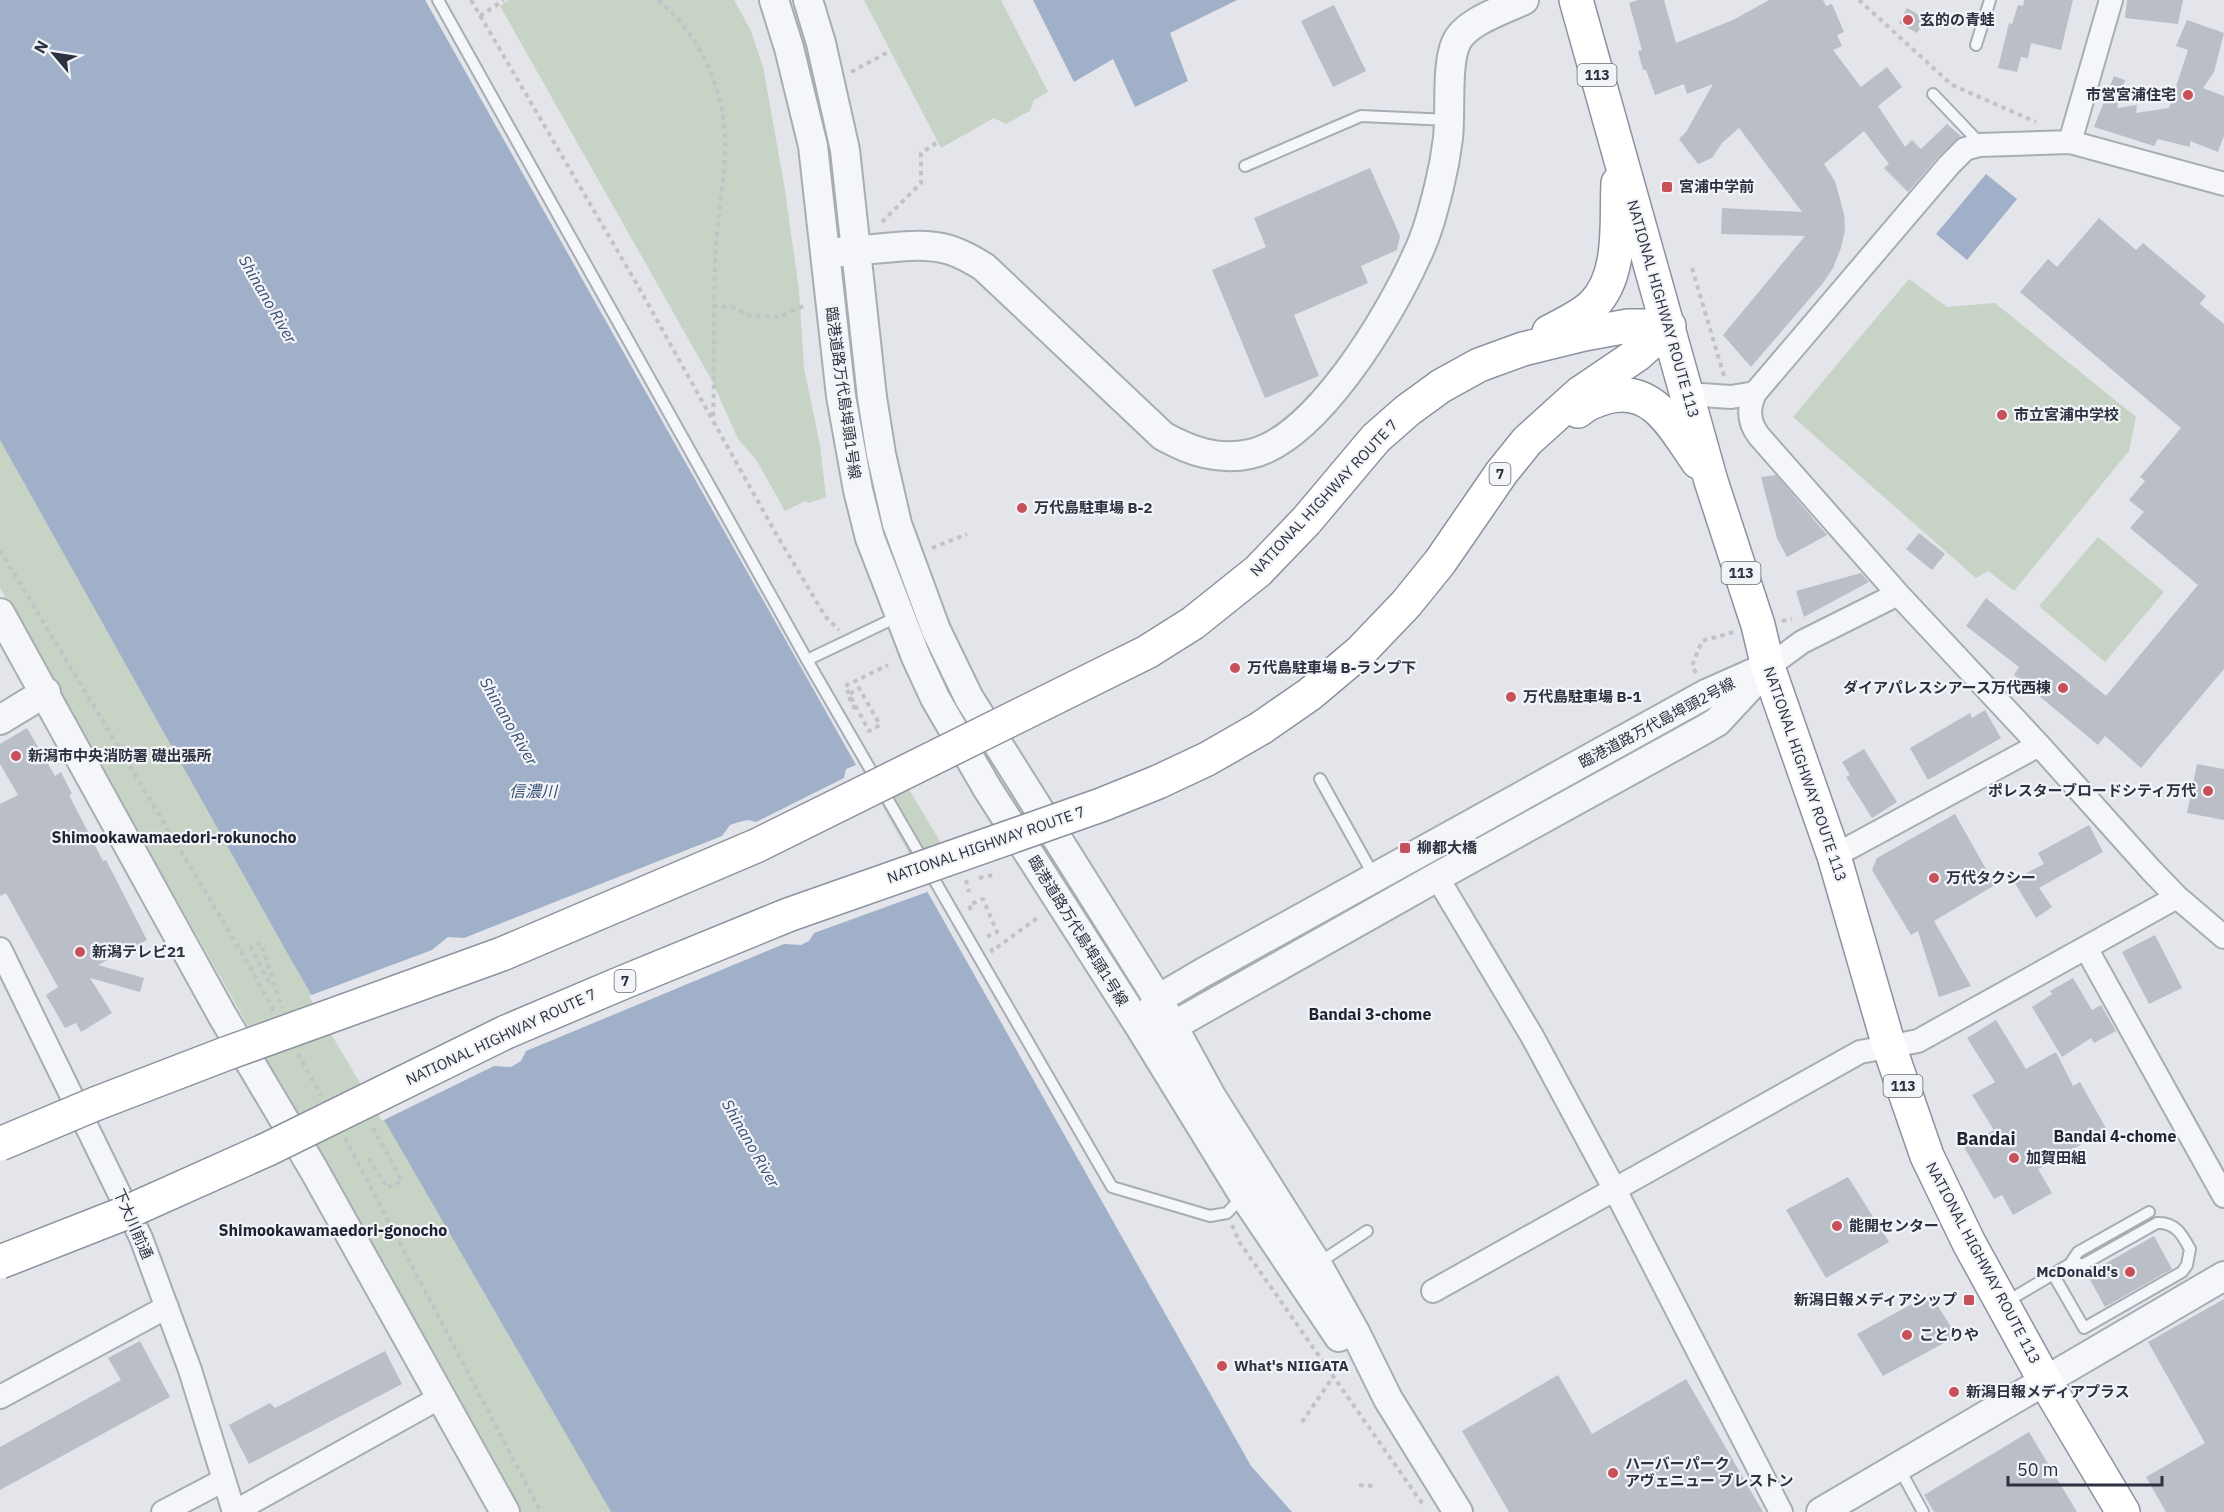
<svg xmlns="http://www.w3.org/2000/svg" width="2224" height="1512" viewBox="0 0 2224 1512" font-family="'IBM Plex Sans','Noto Sans JP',sans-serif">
  <rect width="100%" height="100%" fill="#e3e5ea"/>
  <path fill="#c7d3c4" d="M509 0H734L751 31 763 67 784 184 799 290 804 368 820 445 826 497 809 503 805 501 785 511 757 461 738 439 711 379 500 6Z
    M864 0H1001L1048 92 1034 100 1030 111 1006 124 994 118 941 148Z
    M1909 279 1947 307 1995 303 2136 417 2129 451 2014 591 1988 571 1976 578 1793 417Z
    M0 440 285 949 907 786 942 845 365 1087 611 1512H518L239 1010 0 588Z
    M2098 537 2164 592 2105 662 2039 606Z"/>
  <path fill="#a0b0c8" d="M0 0H425L1251 1466 1292 1512H611L285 949 0 440Z
    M1033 0H1237L1170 33 1188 81 1135 107 1113 59 1074 82Z
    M1986 174 2017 199 1967 260 1936 234Z"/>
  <path fill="#e3e5ea" d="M859 764 930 891 814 933 809 941 801 945 784 944 526 1051 521 1061 511 1067 494 1066 382 1121 309 996 432 950 448 937 464 938 722 836 730 825 739 822 748 820 756 822 844 778 846 769Z"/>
  <path fill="#babec7" d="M1638 0H1664L1676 43 1733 20 1769 0H1823L1826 6 1832 4 1844 32 1837 35 1842 46 1833 50 1861 87 1887 67 1902 87 1878 106 1905 147 1912 140 1921 149 1947 124 1961 136 1939 156 1908 192 1884 168 1889 164 1864 131 1824 164 1835 181 1844 214 1845 230 1841 248 1833 268 1823 283 1751 367 1723 335 1805 236 1721 234 1722 208 1802 212 1739 128 1722 143 1712 158 1698 164 1679 139 1686 132 1713 84 1687 94 1684 84 1655 95 1646 70H1643L1638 51 1642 50 1629 3Z
    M2024 0H2073L2061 50 2031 43 2028 58 2021 57 2017 72 1998 68 2009 23 2012 24 2018 5 2023 6Z
    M2127 0H2183L2178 24 2125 18Z
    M1334 5 1366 71 1333 87 1301 21Z
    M1907 8 1926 19 1917 33 1899 23Z
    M2187 20 2224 33 2214 72 2203 88 2224 96V136L2218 152 2190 141V147L2158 139 2154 146 2094 127 2114 76 2125 80 2117 108 2137 105 2136 113 2169 108 2188 50 2176 46Z
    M1370 168 1400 236 1397 250 1361 266 1368 283 1294 315 1319 376 1265 398 1212 270 1266 247 1254 218Z
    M2099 218 2136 250 2143 243 2206 296 2200 304 2224 324V669L2141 768 2105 736 2098 745 2014 675 2019 667 1966 626 1986 598 2106 696 2198 585 2130 528 2144 512 2129 500 2145 481 2140 477 2181 428 2020 292 2048 259 2057 267Z
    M1776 475 1827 535 1787 557 1777 538 1761 477Z
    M1919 533 1945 554 1932 570 1906 549Z
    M1861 573 1869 582 1804 617 1796 591Z
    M1985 710 2001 738 1928 780 1910 748 1970 713 1972 718Z
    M27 728 55 776 61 772 72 794 69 795 103 861 106 860 147 940 98 965 144 978 140 992 90 978 112 1013 81 1032 76 1023 65 1028 46 995 58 987 6 893 0 896V804L18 795 0 764V744Z
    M1864 749 1897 802 1872 818 1846 777 1850 775 1842 762Z
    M2197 764 2224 769V820L2187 813Z
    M1955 814 1995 885 1934 921 1971 986 1939 997 1918 931 1911 935 1872 870 1877 858Z
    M2089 825 2103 852 2039 888 2052 907 2036 918 2013 880 2044 864 2038 853Z
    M2155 935 2182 988 2149 1004 2122 952Z
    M2073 978 2092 1010 2101 1005 2116 1031 2094 1043 2091 1038 2062 1057 2032 1007 2052 994 2050 991Z
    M1996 1020 2026 1069 2056 1052 2073 1086 2080 1082 2107 1130 2038 1169 2052 1193 2013 1215 2002 1195 1994 1199 1964 1147 1994 1130 1972 1095 1995 1082 1967 1038Z
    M1848 1177 1889 1242 1826 1278 1786 1210Z
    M2154 1236 2172 1269 2105 1307 2087 1274Z
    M1930 1294 1957 1336 1883 1376 1857 1334Z
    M2224 1299V1512H2166L2146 1477 2205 1443 2148 1342Z
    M140 1341 170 1397 0 1490V1447L121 1380 108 1358Z
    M385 1351 402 1384 249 1464 229 1425 270 1403 275 1408Z
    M1558 1375 1592 1434 1686 1379 1763 1512H1509L1462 1431Z
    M2029 1432 2077 1512H1934L1924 1495Z"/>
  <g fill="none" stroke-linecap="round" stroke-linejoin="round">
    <g stroke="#a8acb4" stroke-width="14">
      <path id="service" d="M438 0 807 660 1112 1187 1210 1216 1227 1213 1243 1196
        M1976 45 1990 0
        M1933 94 1975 138 1979 145
        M1245 166 1361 116 1449 120
        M807 660 899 616
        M1320 779 1374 876
        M1317 1264 1367 1231
        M2053 1274 2084 1328 2182 1272 2187 1265 2190 1249C2182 1234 2175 1222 2157 1223L2084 1264H2070
        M2006 1302 2070 1264 2078 1252 2149 1212
        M1899 1468 1923 1512"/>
    </g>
    <g stroke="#a8acb4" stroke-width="26">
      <path id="minor" d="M2070 142 2111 0
        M2224 184 2070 142 1979 145 1965 149 1949 165 1755 393C1748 408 1748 422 1759 436L1898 594 2039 745 2151 870 2177 897 2224 937
        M1687 394 1731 397 1755 393
        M1768 667 1802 642 1898 594
        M1834 856 2039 745
        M1437 877 1532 1036 1615 1190 1781 1512
        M2086 948 2224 1196
        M0 949 141 1238 190 1370 234 1512
        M1433 1291 1860 1052 1918 1041 2177 897
        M0 1397 167 1307
        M163 1512 224 1480
        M234 1512 441 1397"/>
    </g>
    <g stroke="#a8acb4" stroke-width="32">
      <path id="tertiary" d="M774 0 789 48 813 146 841 396 858 490 870 538 916 657 935 698 987 788 1140 1027 1244 1196 1339 1337
        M808 0 821 43 845 150 872 397 881 454 897 524 936 630 969 698 1158 999 1211 1096 1317 1264 1355 1332 1388 1399 1458 1512
        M837 252C871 251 918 240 950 250 962 254 973 260 984 267L1163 436C1190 451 1218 461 1250 454 1316 440 1390 315 1416 257 1427 235 1433 211 1439 187 1443 171 1446 155 1448 138 1451 113 1446 65 1456 43 1465 22 1503 10 1524 0
        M0 613 222 1015 314 1170 505 1512
        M0 720 46 692
        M1148 1016 1158 999 1204 972 1706 694 1758 671
        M1154 1027 1173 1026 1437 877 1698 733 1717 722 1768 667
        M1821 1512 2224 1276"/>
    </g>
    <g stroke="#8b92a0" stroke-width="36">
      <path id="trunk" d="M1576 0 1711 481 1758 625 1768 667 1834 856 1889 1046 1927 1156 1969 1243 2045 1381 2123 1512
        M1549 332C1564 324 1580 317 1593 305 1623 275 1616 222 1618 183
        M1578 411C1586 404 1596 400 1607 397 1654 384 1675 430 1698 462
        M1193 623 1258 571 1306 521 1376 438 1408 410 1441 386 1479 365 1523 349 1584 334 1628 326H1669
        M1261 728 1310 694 1361 651 1406 604 1440 562 1502 472 1527 441 1579 394 1638 354 1669 326"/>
    </g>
    <path stroke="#c1c3c9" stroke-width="4" stroke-dasharray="4.5 4.5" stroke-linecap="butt" d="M471 0 638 286 775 532 825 616 839 630
      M658 0C701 35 727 94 725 150 724 188 716 225 715 263 713 315 715 367 713 419
      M1859 0 1952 85 2036 122
      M480 16 504 0
      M851 72 890 51
      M882 222 921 183V153L938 142
      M1692 268 1724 376
      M713 306 732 307 751 316 779 317 806 305
      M932 548 967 534
      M0 550 238 946 274 1011
      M1782 621 1792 619
      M1696 673 1692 666 1702 641 1734 632
      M855 709 848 695 859 688 880 725 869 731 845 686 888 665
      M979 878 993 875
      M966 880 969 892
      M971 910 969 905 983 899 997 932 984 938
      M991 948 992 951 1040 916
      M269 982 251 948 261 943 282 1008
      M298 1054 321 1095
      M345 1138 541 1512
      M369 1158 387 1188 402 1181 372 1126
      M1232 1225 1240 1243 1424 1506
      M1302 1422 1333 1377
      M1359 1485 1375 1486"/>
    <use href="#service" stroke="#f5f6f9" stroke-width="10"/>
    <use href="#minor" stroke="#f5f6f9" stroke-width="22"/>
    <use href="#tertiary" stroke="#f5f6f9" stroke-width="28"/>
    <use href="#trunk" stroke="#fff" stroke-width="33"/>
    <g stroke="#8b92a0" stroke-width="36" stroke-linecap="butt">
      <path id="trunk-bridge" d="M0 1144 95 1104 225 1054 502 954 758 845 1147 652 1193 623
        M0 1262 125 1213 268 1149 506 1032 624 982 788 915 1101 805 1158 782 1207 759 1261 728"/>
    </g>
    <use href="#trunk-bridge" stroke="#fff" stroke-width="33"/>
  </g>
  <g fill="#c75059" stroke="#f2f4f7" stroke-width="2">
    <circle cx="1908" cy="20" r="6"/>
    <circle cx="2188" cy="95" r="6"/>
    <rect x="1661" y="181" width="12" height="12" rx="3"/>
    <circle cx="2002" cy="415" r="6"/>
    <circle cx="1022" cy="508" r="6"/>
    <circle cx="1235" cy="668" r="6"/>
    <circle cx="2063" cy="688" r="6"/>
    <circle cx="1511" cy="697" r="6"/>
    <circle cx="16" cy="756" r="6"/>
    <circle cx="2208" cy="791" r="6"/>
    <rect x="1399" y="842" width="12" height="12" rx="3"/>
    <circle cx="1934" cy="878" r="6"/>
    <circle cx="80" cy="952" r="6"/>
    <circle cx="2014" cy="1158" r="6"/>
    <circle cx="1837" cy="1226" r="6"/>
    <circle cx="2130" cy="1272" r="6"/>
    <rect x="1963" y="1294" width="12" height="12" rx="3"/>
    <circle cx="1907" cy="1335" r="6"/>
    <circle cx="1222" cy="1366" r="6"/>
    <circle cx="1954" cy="1392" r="6"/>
    <circle cx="1613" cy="1473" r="6"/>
  </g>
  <g text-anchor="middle" stroke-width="4.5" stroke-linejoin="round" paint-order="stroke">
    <g fill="#f2f4f7" stroke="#676c78" stroke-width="1.5">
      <rect x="1577.5" y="64" width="39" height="22" rx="4.5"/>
      <rect x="1489.5" y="463" width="21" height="22" rx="4.5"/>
      <rect x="1721.5" y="562" width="39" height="22" rx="4.5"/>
      <rect x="614.5" y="970" width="21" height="22" rx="4.5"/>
      <rect x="1883.5" y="1075" width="39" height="22" rx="4.5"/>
    </g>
    <g font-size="14" font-weight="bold" fill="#2c3241">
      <text x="1597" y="80">113</text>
      <text x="1500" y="479">7</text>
      <text x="1741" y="578">113</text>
      <text x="625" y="986">7</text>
      <text x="1903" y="1091">113</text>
    </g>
    <g font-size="15" font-weight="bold" fill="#2c3241" stroke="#f2f4f7" text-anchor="start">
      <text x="1920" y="25">玄的の青蛙</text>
      <text x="2176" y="100" text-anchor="end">市営宮浦住宅</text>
      <text x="1679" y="192">宮浦中学前</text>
      <text x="2014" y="420">市立宮浦中学校</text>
      <text x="1034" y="513">万代島駐車場 B-2</text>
      <text x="1247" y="673">万代島駐車場 B-ランプ下</text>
      <text x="2051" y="693" text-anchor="end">ダイアパレスシアース万代西棟</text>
      <text x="1523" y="702">万代島駐車場 B-1</text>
      <text x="28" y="761">新潟市中央消防署 礎出張所</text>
      <text x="2196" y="796" text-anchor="end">ポレスターブロードシティ万代</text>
      <text x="1417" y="853">柳都大橋</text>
      <text x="1946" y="883">万代タクシー</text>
      <text x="92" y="957">新潟テレビ21</text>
      <text x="2026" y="1163">加賀田組</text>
      <text x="1849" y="1231">能開センター</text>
      <text x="2118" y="1277" text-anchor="end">McDonald's</text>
      <text x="1957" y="1305" text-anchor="end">新潟日報メディアシップ</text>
      <text x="1919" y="1340">ことりや</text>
      <text x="1234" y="1371">What's NIIGATA</text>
      <text x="1966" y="1397">新潟日報メディアプラス</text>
      <text x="1625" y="1469">ハーバーパーク<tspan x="1625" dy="17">アヴェニュー ブレストン</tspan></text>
    </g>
    <g font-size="15" fill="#2c3241" stroke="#f2f4f7">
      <text transform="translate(1663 309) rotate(74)" y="5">NATIONAL HIGHWAY ROUTE 113</text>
      <text transform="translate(843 393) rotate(82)" y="5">臨港道路万代島埠頭1号線</text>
      <text transform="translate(1324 498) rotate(-47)" y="5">NATIONAL HIGHWAY ROUTE 7</text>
      <text transform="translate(1657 723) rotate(-28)" y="5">臨港道路万代島埠頭2号線</text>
      <text transform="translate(1805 774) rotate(71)" y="5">NATIONAL HIGHWAY ROUTE 113</text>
      <text transform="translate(986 845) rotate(-19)" y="5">NATIONAL HIGHWAY ROUTE 7</text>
      <text transform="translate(1078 931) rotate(58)" y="5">臨港道路万代島埠頭1号線</text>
      <text transform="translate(501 1037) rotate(-25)" y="5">NATIONAL HIGHWAY ROUTE 7</text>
      <text transform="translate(133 1224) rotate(66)" y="5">下大川前通</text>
      <text transform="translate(1983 1263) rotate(62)" y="5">NATIONAL HIGHWAY ROUTE 113</text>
    </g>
    <g font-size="16" font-style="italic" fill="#384e73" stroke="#f2f4f7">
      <text transform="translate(268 299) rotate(60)" y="6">Shinano River</text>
      <text transform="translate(509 721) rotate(60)" y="6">Shinano River</text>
      <text x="533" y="797">信濃川</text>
      <text transform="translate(751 1143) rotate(60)" y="6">Shinano River</text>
    </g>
    <g font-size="16" font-weight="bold" fill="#1e2332" stroke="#f2f4f7">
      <text x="174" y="843">Shimookawamaedori-rokunocho</text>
      <text x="1370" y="1020">Bandai 3-chome</text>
      <text x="2115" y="1142">Bandai 4-chome</text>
      <text x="333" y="1236">Shimookawamaedori-gonocho</text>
    </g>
    <g font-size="18" font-weight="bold" fill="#1e2332" stroke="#f2f4f7">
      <text x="1986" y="1145">Bandai</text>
    </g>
  </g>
  <g transform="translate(54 54) rotate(299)" stroke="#f2f4f7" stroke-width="4.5" paint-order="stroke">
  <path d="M0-4.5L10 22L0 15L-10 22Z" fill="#2c3241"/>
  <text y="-9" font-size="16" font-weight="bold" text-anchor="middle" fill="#2c3241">N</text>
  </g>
  <path d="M2008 1476v9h154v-9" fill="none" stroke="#2c3241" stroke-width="3"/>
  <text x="2017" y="1476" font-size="18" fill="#2c3241" stroke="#f2f4f7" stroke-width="4.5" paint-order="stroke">50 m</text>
</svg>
